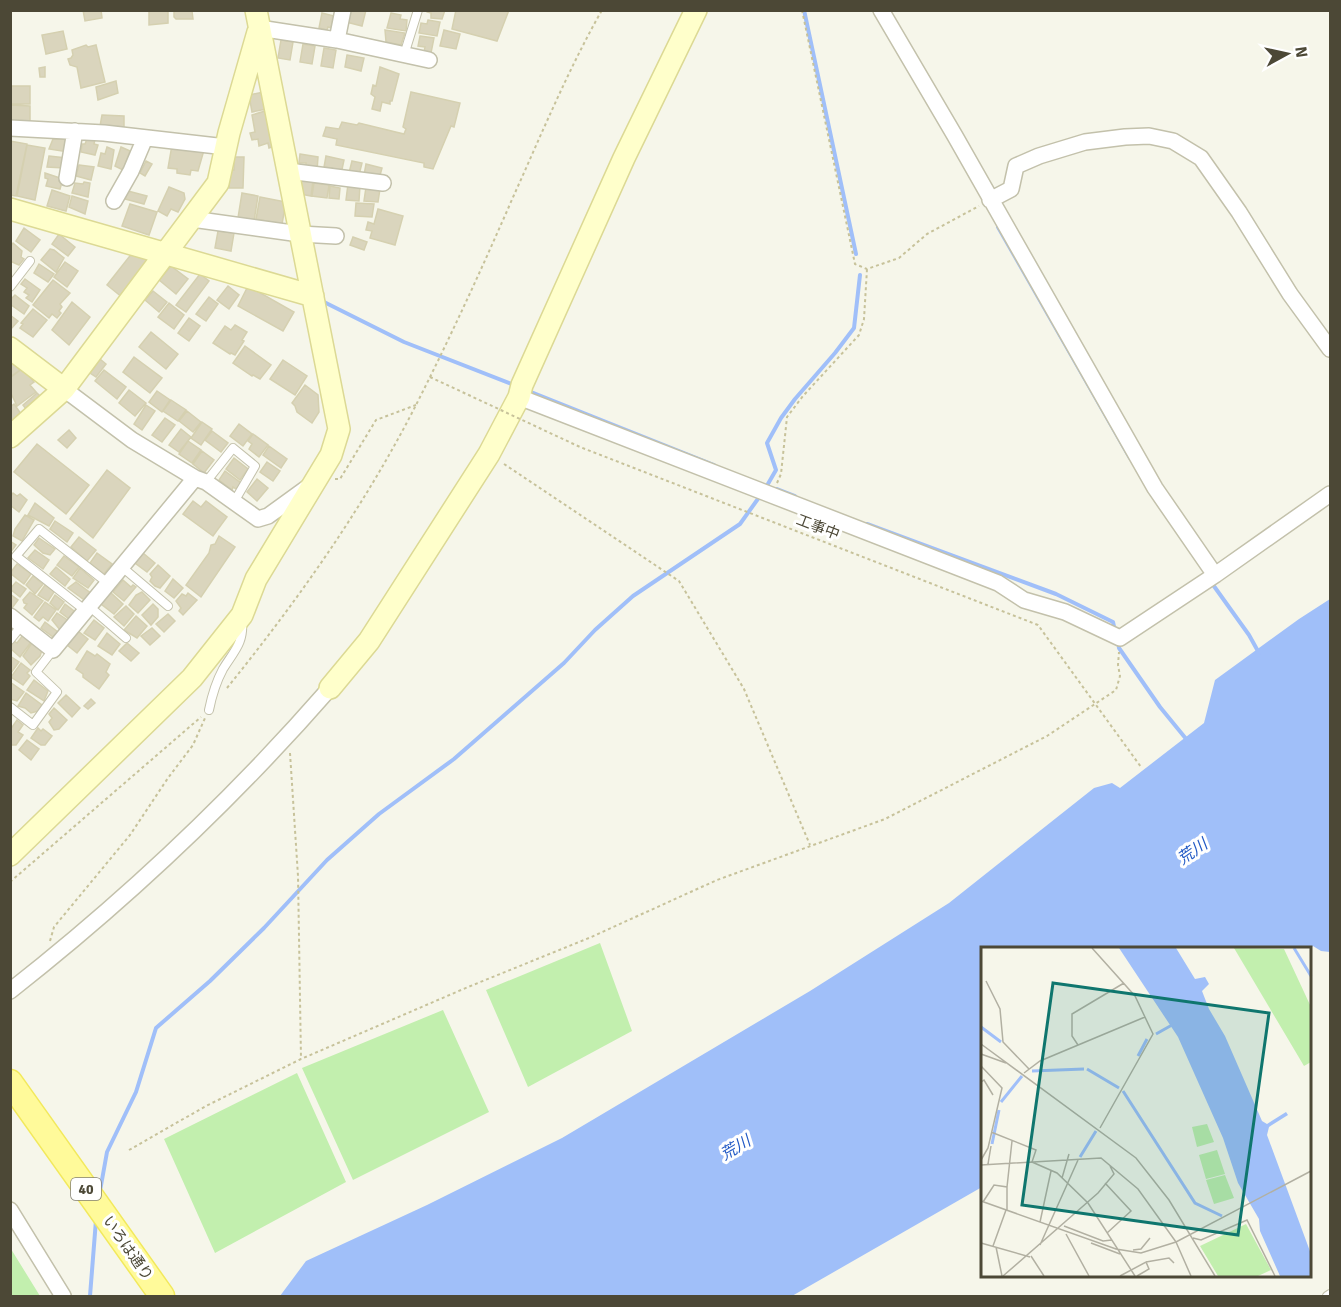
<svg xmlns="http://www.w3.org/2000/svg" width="1341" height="1307" viewBox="0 0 1341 1307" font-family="Signika,'Noto Sans JP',sans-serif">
  <rect width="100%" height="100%" fill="#f6f6ea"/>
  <path fill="#c2efae" d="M600 943 632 1031 528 1087 486 990Z
    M443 1010 489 1112 353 1180 302 1068Z
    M297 1073 346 1182 215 1253 164 1139Z
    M11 1249 40 1296H11Z"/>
  <path fill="#a0bff9" d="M1330 599V952L1321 951 1313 946 1310 949 982 948V1187L792 1296H280L306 1261 427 1205 562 1138 810 991 949 903 1094 788 1112 783 1120 788 1204 723 1215 680 1299 619Z"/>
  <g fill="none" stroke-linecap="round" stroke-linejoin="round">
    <path stroke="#a0bff9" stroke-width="4" d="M804 10 856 254
      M998 227 1130 458
      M322 301 404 342 514 385
      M526 390 714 465
      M765 489 776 470 767 443 781 418 795 399 835 353 854 328 860 275
      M777 489 795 496
      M867 524 1056 594 1113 622 1115 631
      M1211 582 1249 635 1259 653
      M1118 641 1119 648 1160 707 1187 740
      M100 1191 107 1152 136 1092 156 1028 210 981 264 928 327 860 379 814 454 759 564 663 595 630 633 596 740 524 760 496
      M90 1296 96 1220"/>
  </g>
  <path fill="#dad5bd" stroke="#d5d0b0" stroke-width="1.5" d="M83 10H101L102 18 85 21Z
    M149 10H168V23L149 25Z
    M174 10H200L192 11 193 19H176L174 17Z
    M349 10H366L362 26 346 22Z
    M427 10H445L442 19 431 18V13L427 12Z
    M456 10H509L497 41 452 29Z
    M322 13 334 16 331 28 328 27 327 30 319 28Z
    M391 13 401 15 400 19 407 20 406 31 387 28Z
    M428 20 440 22 437 36 419 33 421 23 427 24Z
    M385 30 405 33 401 45 386 42Z
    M444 30 460 34 456 49 440 46Z
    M63 31 67 49 46 54 42 35Z
    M420 36 434 38 431 53 424 52 425 47 418 46Z
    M281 40 293 42 290 60 278 58Z
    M303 44 315 46 312 64 300 62Z
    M86 45 88 47 96 45 105 82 81 88 77 67 70 65 68 59 71 58 73 55 72 50Z
    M324 48 336 50 333 68 321 66Z
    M347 55 364 58 361 71 345 67Z
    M45 67V77H40L39 68Z
    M380 67 399 74 392 101H390V104L382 102 380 111 372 109 375 97 371 94 373 85 376 86Z
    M116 81 118 93 98 100 96 87Z
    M10 86H30V104H10Z
    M264 92 267 109 252 112 249 95Z
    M411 92 460 103 454 127 451 126 433 169 424 167V163L336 145 337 139 323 136 326 127 339 129 342 122 357 125 359 123 404 134 406 129 403 127Z
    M10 105 30 106V123L10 122Z
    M265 111 275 146 269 148 268 143 259 146 258 139 252 140 250 133 255 132 252 115Z
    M102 115 124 116V127L100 126Z
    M53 139H64L70 142 68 152 49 149Z
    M87 139H95L94 144 98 145 95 155 81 152 82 144H85Z
    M10 141 27 144 16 196 10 195Z
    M27 145 45 148 35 200 17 196Z
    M172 145 204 150 198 171 191 170 190 175 177 173V169L168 168Z
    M107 147 114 150 111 169 98 166 101 153 105 154Z
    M121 147 130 151 123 170 115 166Z
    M300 154 318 157 317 171H306V163H299Z
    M49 156 66 158 64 168 47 167Z
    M326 156 344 160 341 174 331 172 332 168 324 167Z
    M234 157H244L243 188H229L230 170H234Z
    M146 161 152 164 145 176 140 173Z
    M352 161 362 163 359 175 349 173Z
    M366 164 382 168 379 179 364 175Z
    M79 165 94 167 91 180 76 176Z
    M45 173 60 178 59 181 62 182 60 189 46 186 48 179 45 178Z
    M301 179 313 181 311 196 300 194Z
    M84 182 90 183 88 197 72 193 75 183 83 184Z
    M314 183 329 185 327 198 312 196Z
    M348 184 360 186 359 201 346 200Z
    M330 186 340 188 339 199 329 198Z
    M169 187 184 193 185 199 178 212 171 209 167 216 158 211Z
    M366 187 380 189 378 202 364 201Z
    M52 190 70 196 66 211 47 206Z
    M128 191 147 196 144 204 125 199Z
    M242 193 258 196 254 221 238 218Z
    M72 196 88 201 85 214 69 207Z
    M260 197 286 202 282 224 256 219Z
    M356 203 374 204 372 217 355 216Z
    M130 204 157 212 149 235 122 226Z
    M378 209 403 216 395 245 370 238 372 231 366 230 368 222 374 224Z
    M24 228 40 240 31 252 16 241Z
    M218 231 234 233 231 251 215 248Z
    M59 234 75 247 68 256 52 244Z
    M353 237 367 242 364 250 350 245Z
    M13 243 22 251 21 257 24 259 19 265 10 261V247Z
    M50 249 54 250 64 258 56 272 41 260Z
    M133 252 149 259 123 298 107 285Z
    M65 262 78 271 67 287 54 277Z
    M39 264 54 274 48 282 34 273Z
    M171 266 188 279 176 294 159 280Z
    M200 274 209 281 186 312 176 305Z
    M25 279 40 290 32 302 26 298 29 295 24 292 27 288 21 284Z
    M53 280 70 293 60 304 62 307 59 311 61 313 57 318 52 314 49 318 33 305Z
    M228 286 239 295 229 309 217 300Z
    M248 286 294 312 283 331 238 306Z
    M153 291 167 302 159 312 145 300Z
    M15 295 29 306 24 314 10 304V300Z
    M209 297 218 304 206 321 196 314Z
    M72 302 90 317 69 345 52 330Z
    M169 303 184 315 174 329 158 317Z
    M33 309 47 320 33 337 20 328 23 324 21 323Z
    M10 315 18 321 10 330Z
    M189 318 200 326 189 341 178 333Z
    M235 325 247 332 242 340 244 341 235 355 231 353 230 354 213 343 225 326 231 330Z
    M151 332 178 354 166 369 139 347Z
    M245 346 271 365 260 379 253 375 252 376 233 363Z
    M134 357 162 378 150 393 123 372Z
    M12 359 20 370 10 377V361Z
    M100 359 106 364 96 377 90 373Z
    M283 360 307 376 295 395 270 379Z
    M23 368 34 382 30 385 36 392 17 406 10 391V378Z
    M104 370 126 387 117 399 95 381Z
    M305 385 318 395 319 412 312 423 297 412 295 406 292 403Z
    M129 390 146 403 135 416 119 403Z
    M157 391 170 400 162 412 149 402Z
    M37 393 41 397 26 409 23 405Z
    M171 400 186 410 178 421 163 411Z
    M14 404 24 418 10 428V407Z
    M146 405 155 411 142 430 134 424Z
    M187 411 201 422 193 432 179 421Z
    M165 418 175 425 162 442 152 435Z
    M202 422 212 429 201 445 191 438Z
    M239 424 252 434 243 446 230 436Z
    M181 429 191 437 179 452 169 445Z
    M69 430 76 438 67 448 58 440Z
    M212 431 228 443 221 452 205 440Z
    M253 434 268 445 259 457 249 449 252 444 248 441Z
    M188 441 201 450 192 463 179 454Z
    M37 444 89 485 66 514 14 472Z
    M269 446 287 459 281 468 263 455Z
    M202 451 214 460 204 473 193 464Z
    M234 458 248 469 240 480 226 469Z
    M267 462 280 471 273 481 260 472Z
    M107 470 130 488 93 538 70 519Z
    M225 471 241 483 236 489 233 487 232 490 219 480Z
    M257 479 268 488 257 501 247 492Z
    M13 493 17 496 20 494 27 500 19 512 10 505V497Z
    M193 501 201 507 206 501 227 517 213 536 183 514Z
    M35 503 54 518 49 526 28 515Z
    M25 515 34 520 22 541 13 536 15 529Z
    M55 521 73 533 67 542 50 529Z
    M219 536 235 547 201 597 186 585 209 553 211 545 215 544Z
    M79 537 96 550 87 561 71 547Z
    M39 538 55 549 50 555 43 553 34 545Z
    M10 541 16 545 10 553Z
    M35 550 49 560 43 569 28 558Z
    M97 553 112 564 104 574 90 563Z
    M143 553 155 563 147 572 135 563Z
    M64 556 79 567 72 576 57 565Z
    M17 564 31 574 24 584 10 573Z
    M158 565 170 576 160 588 155 586 150 581 152 577 150 574Z
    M56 567 70 579 65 586 50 574Z
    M80 568 94 580 88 588 73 578Z
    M33 576 43 584 35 594 26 585Z
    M173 579 183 588 174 598 165 591Z
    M123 580 131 587 133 585 136 587 124 601 113 592Z
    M16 582 26 589 20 597 10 589Z
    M76 582 92 594 87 602 68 588Z
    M45 585 54 592 48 601 38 595Z
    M30 592 43 601 32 615 24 608 27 604 24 603 23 600Z
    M110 592 123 604 114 614 101 604Z
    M142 592 150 600 138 613 129 605 136 595Z
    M188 593 197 600 183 615 179 611 181 608 176 601 182 594 186 596Z
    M10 594 18 600 12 608 10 607Z
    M55 595 64 602 58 610 50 603Z
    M45 602 56 610 48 621 43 617 39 621 34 617Z
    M65 604 74 611 69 619 60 612Z
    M153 604 158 609V617L151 625 142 615Z
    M126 606 134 614 124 626 114 617Z
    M57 613 69 621 60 630 52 620Z
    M168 614 175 621 164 632 156 624Z
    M136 616 147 626 137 638 124 630Z
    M94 620 104 628 95 640 84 633Z
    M45 622 58 632 53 637 41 628Z
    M152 628 160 636 150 645 141 636Z
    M78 631 88 639 77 653 67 645Z
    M107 633 120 644 112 655 98 646Z
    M23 635 31 642 20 657 10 648 14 641 17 643Z
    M32 643 42 650 40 656 31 665 23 656Z
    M127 643 139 653 131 661 119 651Z
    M87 651 95 656 97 654 110 664 106 672 109 675 99 689 83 677V674L76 669Z
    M10 656 19 662 11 673H10Z
    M21 663 30 670 27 673 30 676 23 685 11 677Z
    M34 680 48 691 44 701 27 690Z
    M10 682 24 692 17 701 10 699Z
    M26 693 42 705 38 711 31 713 25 708 18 706Z
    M66 695 80 708 72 717 58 703Z
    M91 699 95 703 88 709 84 706Z
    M54 708 67 720 59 729 54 730 49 722 52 718 49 714Z
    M17 720 23 725 18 732 23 735 16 745H12L10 743V730Z
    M38 728 41 731 43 729 52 736 45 745H41L31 738Z
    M27 740 39 749 31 760 19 750Z"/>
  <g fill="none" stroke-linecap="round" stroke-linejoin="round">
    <g stroke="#c3c1ab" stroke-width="10">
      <path id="lane" d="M404 55 418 10
        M10 287 30 261
        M206 482 233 448 255 466 234 502
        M122 567 168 606
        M90 607 126 638
        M86 611 16 556 39 529 109 584
        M10 640 22 625
        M10 707 33 725 57 692 36 672 53 650
        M209 710C212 695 216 682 223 669 234 651 244 643 242 621
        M1327 1296 1330 1294"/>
    </g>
    <g stroke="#c3c1ab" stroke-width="18">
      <path id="street" d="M881 10 955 136 1155 488 1215 575
        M259 28 337 40 343 10
        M337 40 429 60
        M10 128 104 133 226 147
        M288 171 383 183
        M67 178 75 131
        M990 200 1011 189 1016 166 1039 156 1085 142 1125 137 1149 136 1173 141 1201 158 1239 212 1290 294 1330 349
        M114 201 131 171 145 138
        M192 219 300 234 336 236
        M64 389 132 440 195 478 206 482 258 519 268 516 308 487
        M519 397 998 583 1024 600 1065 612 1120 638 1215 575 1330 494
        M10 616 53 650 195 478
        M10 991C126 900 234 798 330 688
        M10 1210 63 1296"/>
    </g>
    <g stroke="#dcd994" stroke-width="24">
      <path id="secondary" d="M10 209 313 296
        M10 348 64 389
        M10 437 64 389 218 183 229 133 258 32
        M330 688 369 641 489 454 519 397 522 385 624 158 696 10
        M10 855 192 678 242 615 256 579 331 455 339 429 256 10"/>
    </g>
    <g stroke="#f2e95c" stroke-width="27">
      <path id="primary" d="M10 1082 162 1296"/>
    </g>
    <path stroke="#c7c29a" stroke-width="2" stroke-dasharray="3 3" stroke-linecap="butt" d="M802 10 855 264 867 269 899 258 927 234 979 206
      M504 464 679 581 744 689 810 845
      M335 479H340L376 420 416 405
      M777 483 781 474 787 417 803 396 859 335 864 319 867 269
      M227 688C298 600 364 507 416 405 451 336 483 266 514 195 542 133 568 70 602 10
      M290 753 298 876 301 1059
      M10 882 201 717
      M50 941 54 927 130 835 168 778 193 745 205 718
      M129 1150 206 1106 301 1059 468 987 589 938 717 880 885 819 1047 736 1116 690 1120 676 1118 665 1119 652"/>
    <use href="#lane" stroke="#fff" stroke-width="8"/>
    <use href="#street" stroke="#fff" stroke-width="15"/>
    <use href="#secondary" stroke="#ffffcb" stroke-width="21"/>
    <use href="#primary" stroke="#fffa9a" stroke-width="24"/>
    <path stroke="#c7c29a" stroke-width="2" stroke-dasharray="3 3" stroke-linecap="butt" d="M430 377 580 447 1038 625 1141 767"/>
  </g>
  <g text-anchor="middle" stroke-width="6" stroke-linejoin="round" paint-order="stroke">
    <rect fill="#fff" stroke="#827f72" stroke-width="1.5" x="71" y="1178" width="30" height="22" rx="4.5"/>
    <g font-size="14" font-weight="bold" fill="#4c4836">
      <text x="86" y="1194">40</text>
    </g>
    <g font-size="15" fill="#4c4836" stroke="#fff">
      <text transform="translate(818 527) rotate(21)" y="5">工事中</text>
      <text transform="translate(128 1248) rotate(55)" y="5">いろは通り</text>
    </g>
    <g font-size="16" font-style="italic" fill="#2159c5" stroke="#fff">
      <text transform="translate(1192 851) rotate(-35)" y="6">荒川</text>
      <text transform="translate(735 1147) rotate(-31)" y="6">荒川</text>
    </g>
  </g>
  <g transform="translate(981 947)">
    <rect width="330" height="330" fill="#f6f6ea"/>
    <path d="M253 1 303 2 330 60V115L323 119ZM226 177 233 195 216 200 211 180ZM236 203 244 227 225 232 218 208ZM244 228 253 251 233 257 225 233ZM265 277 290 323 277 329H237L219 299Z" fill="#c2efae"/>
    <path d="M138 1H195L214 32 224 30 228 37 221 44 228 62 244 89 281 174 286 177 305 165 307 168 288 180 286 188 330 307V329H299L279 284 278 272 257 236 242 191 197 90Z" fill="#a0bff9"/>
    <path fill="none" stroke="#a0bff9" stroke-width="3" d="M313 1 330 29M0 80 20 95M175 87 191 78M157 109 166 92M106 122 138 141M51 124 103 122M142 144 214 256 241 269M20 155 41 129M11 197 18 163M99 210 115 184"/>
    <path fill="none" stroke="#b2b0a2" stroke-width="1.5" d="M111 1 154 49 172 87 119 181M5 34 19 62 22 95 48 122M0 97 155 211 188 253 234 329M97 98 91 89V67L143 36M0 107 25 116M0 119 21 141 7 201 0 213M43 126 59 114 164 70M0 135 3 133 12 148M10 185 55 203 51 215 76 226 107 256 154 329M7 217 10 199M0 218 120 211 157 242 195 295M81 231 88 207M124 236 150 264 126 286M26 240 31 194M0 254 135 302 160 306 195 295 330 224M2 255 13 238 26 240V263M59 275 70 224M83 279 122 294 131 293M85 287 108 329M212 291 220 293 266 273 294 329M195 295 210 329M0 296 49 310M110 296 139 307M59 298 97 213M12 299 25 263M15 300 21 329M152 303 160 302 169 291M50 309 63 329M165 315 188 311 193 316M22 329 117 246 133 227 129 219M139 329 165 315 168 322 156 329"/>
    <path fill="#0f766e" fill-opacity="0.15" stroke="#0f766e" stroke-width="3" d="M72 36 288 66 257 288 41 258Z"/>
    <rect width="330" height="330" fill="none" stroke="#4c4836" stroke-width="3"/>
  </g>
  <rect width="1341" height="1307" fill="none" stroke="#4c4836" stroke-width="24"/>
  <g transform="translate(1287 54) rotate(82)" stroke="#ffffff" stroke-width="4.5" paint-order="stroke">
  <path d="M0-4.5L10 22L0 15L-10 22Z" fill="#4c4836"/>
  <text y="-9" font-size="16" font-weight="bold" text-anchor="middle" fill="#4c4836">N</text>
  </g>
</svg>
